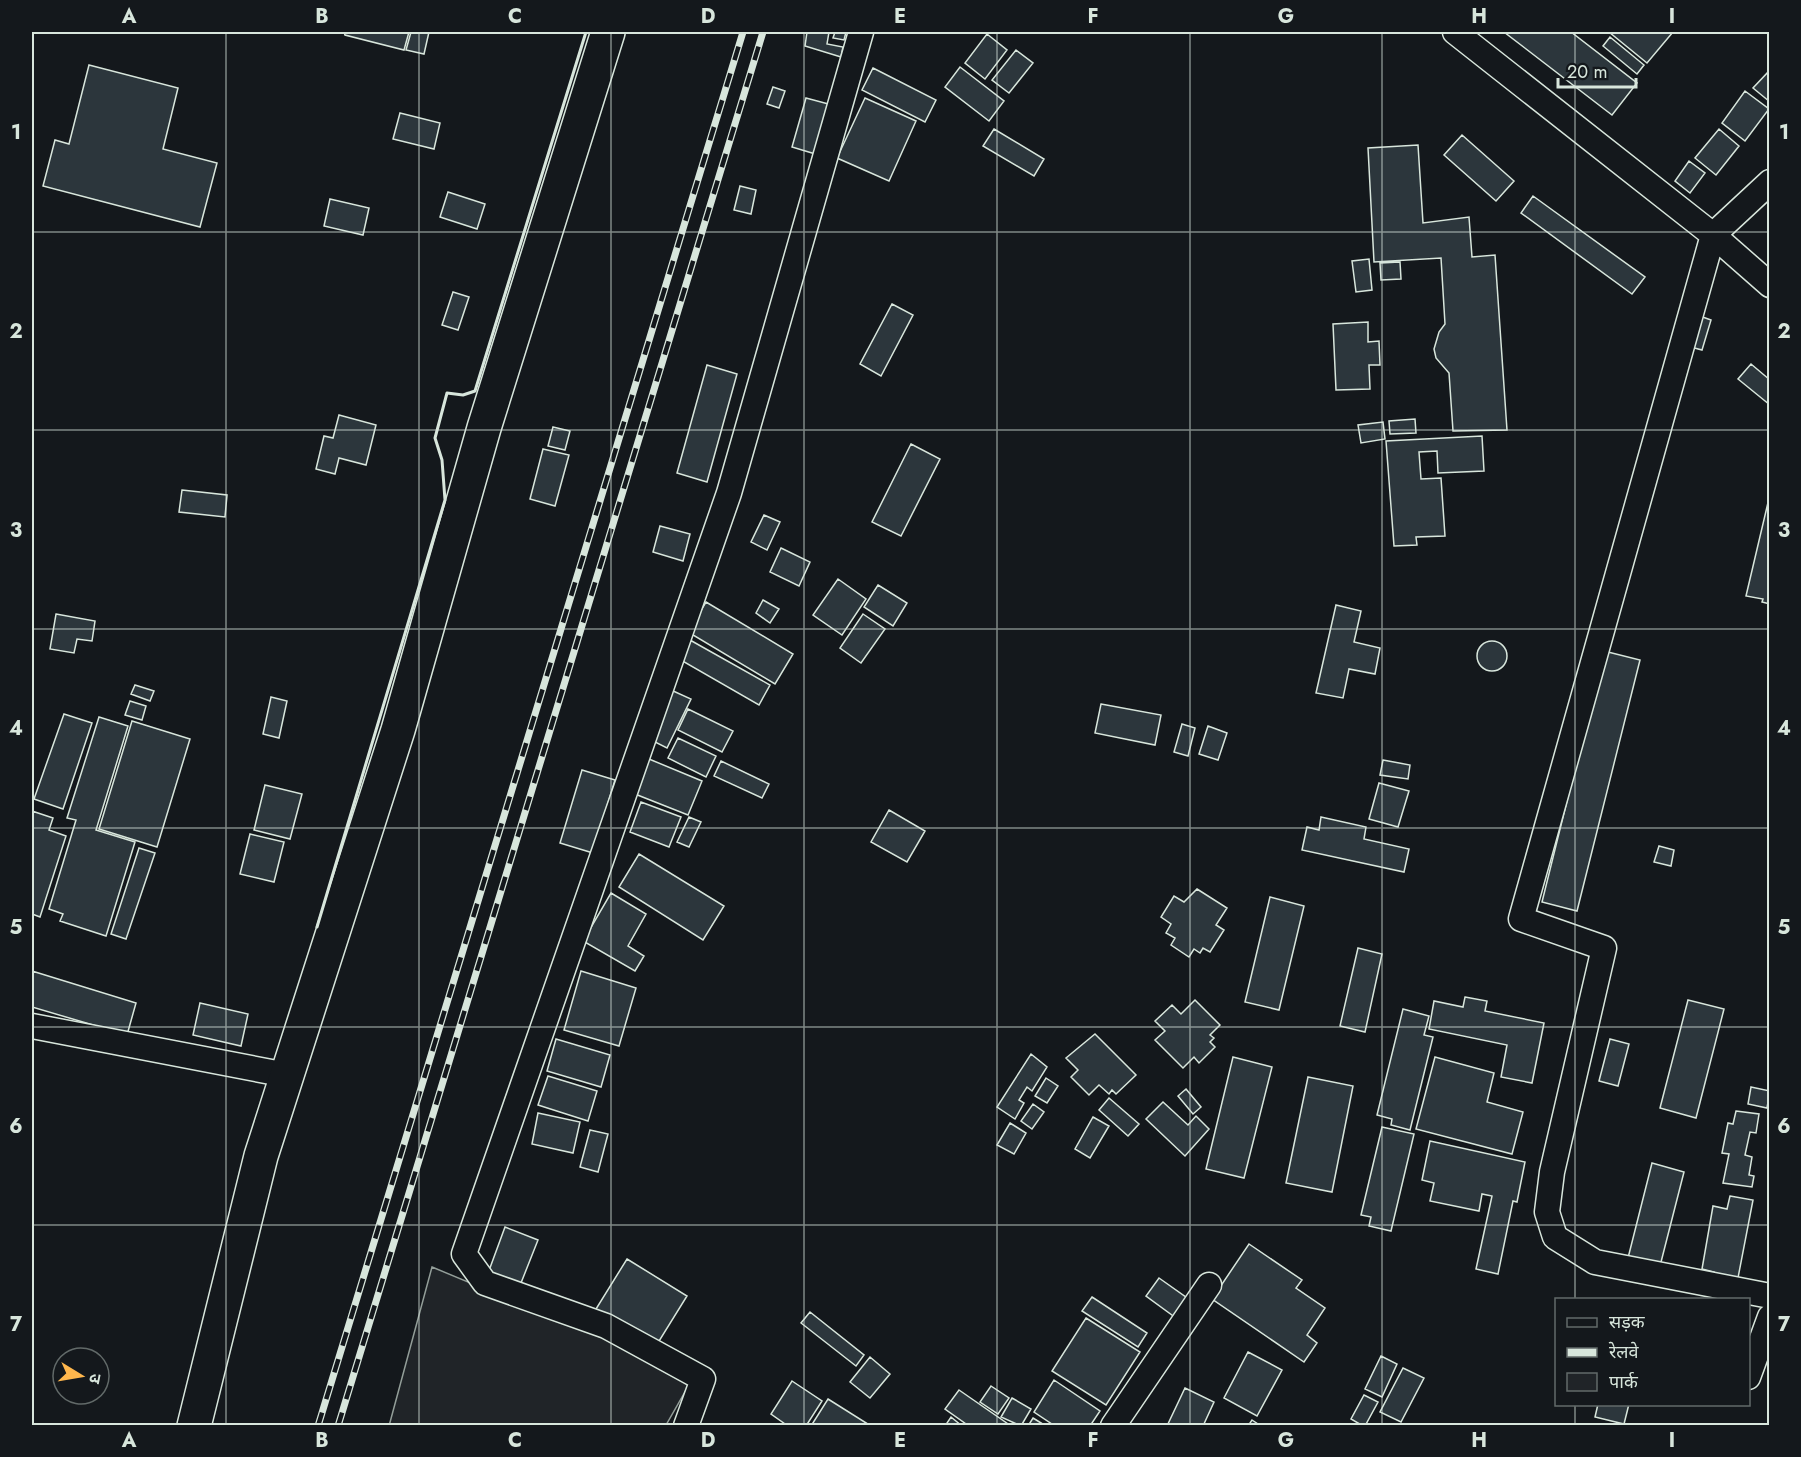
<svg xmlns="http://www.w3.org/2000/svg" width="1801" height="1457" viewBox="0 0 1801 1457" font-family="Jost,'Noto Sans Devanagari',sans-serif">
  <rect width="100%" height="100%" fill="#14181c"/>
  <path fill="#202428" stroke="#939e99" stroke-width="1.5" d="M432 1267 694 1376 666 1425 389 1426Z"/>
  <path fill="#2c363c" stroke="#d8e6dc" stroke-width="1.5" d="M344 32H409L404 50 345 35Z
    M411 32H429L424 54 406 50Z
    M807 32H829L827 44 843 47 841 57 805 46Z
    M835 32H846L844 40 833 38Z
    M1504 32H1571L1637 83 1612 115Z
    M1609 32H1673L1647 63Z
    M987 34 1007 50 985 79 965 63Z
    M1610 37 1644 65 1637 74 1603 46Z
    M1016 50 1033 63 1009 93 992 80Z
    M89 65 178 88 163 149 217 163 200 227 43 186 55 140 69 144Z
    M960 67 1004 101 989 121 945 87Z
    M873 68 936 100 925 122 862 90Z
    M1770 70V102L1753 88Z
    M773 87 785 91 779 108 767 104Z
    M1745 91 1769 109 1745 141 1722 123Z
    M806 98 836 106 822 156 792 147Z
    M865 98 916 121 889 181 837 158Z
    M400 113 440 123 434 149 393 139Z
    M994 129 1044 159 1034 176 983 146Z
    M1719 129 1739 146 1716 175 1695 158Z
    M1462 135 1514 181 1496 201 1444 155Z
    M1418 145 1423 223 1469 217 1472 257 1495 255 1507 430 1453 431 1449 373 1436 358 1434 349 1439 332 1445 324 1441 258 1374 262 1368 148Z
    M1689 161 1705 173 1690 193 1675 181Z
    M740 186 756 190 751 214 734 210Z
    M448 192 485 204 477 229 440 217Z
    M1533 196 1645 277 1632 294 1521 213Z
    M330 199 369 208 363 235 324 226Z
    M1369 259 1372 290 1356 292 1352 261Z
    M1400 262 1401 279 1381 280 1380 263Z
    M453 292 469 297 458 330 442 325Z
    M892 304 913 315 881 376 860 364Z
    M1697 315 1711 320 1702 350 1687 346Z
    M1368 322V342L1379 341 1380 365H1369L1370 389 1336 390 1333 324Z
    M1751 364 1770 380V405L1738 379Z
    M707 365 737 374 707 482 677 473Z
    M339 415 376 425 366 465 339 458 335 474 316 469 324 436 333 438Z
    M1415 419 1416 433 1390 434 1389 421Z
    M1383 422 1385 439 1361 443 1358 425Z
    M553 427 570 431 565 450 548 446Z
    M1482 436 1484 471 1438 473 1437 451 1419 452 1421 479 1441 478 1445 536 1416 537 1417 545 1394 546 1386 441Z
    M911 444 940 459 901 536 872 522Z
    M543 449 569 455 555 506 530 499Z
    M182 490 227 495 225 517 179 512Z
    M1770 494V604L1762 602 1763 599 1746 596Z
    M764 515 780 522 767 550 751 542Z
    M660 526 690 534 683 561 653 552Z
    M781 548 810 562 799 586 770 572Z
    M838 579 866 599 842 635 813 615Z
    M878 585 907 603 893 626 864 607Z
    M763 600 779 609 770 623 756 613Z
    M706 602 793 654 775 684 688 632Z
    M1336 605 1361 611 1354 642 1380 648 1375 674 1349 669 1343 698 1316 693Z
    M56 614 95 621 92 641 77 639 74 653 50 649Z
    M863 614 885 629 861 663 840 648Z
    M690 640 770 685 759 705 679 659Z
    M1477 656a15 15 0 1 1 30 0a15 15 0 1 1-30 0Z
    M1604 651 1640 660 1577 911 1542 902Z
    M135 685 154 691 150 701 131 694Z
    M671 690 691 699 667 748 647 738Z
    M271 697 287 701 279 738 263 734Z
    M130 701 146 706 142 720 125 715Z
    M1101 704 1161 715 1155 745 1095 733Z
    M688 709 733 731 722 752 678 730Z
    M64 714 92 723 63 809 34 799Z
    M99 717 128 726 96 830 135 842 106 936 60 921 63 914 49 909 76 820 67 818Z
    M132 721 190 739 157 847 99 829Z
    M1182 724 1195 728 1188 756 1174 752Z
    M1208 726 1227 733 1218 760 1199 754Z
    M678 738 716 756 706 777 668 758Z
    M649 759 702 781 688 815 635 794Z
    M1383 760 1410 765 1408 779 1380 775Z
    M721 761 769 784 762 798 714 776Z
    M582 770 615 780 593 853 560 843Z
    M1379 783 1409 791 1398 827 1369 819Z
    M265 785 302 794 290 839 254 830Z
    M641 802 681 817 669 847 630 832Z
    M889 810 925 831 907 862 871 842Z
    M32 811 53 818 49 830 66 836 40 917 32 914Z
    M689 817 701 822 689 847 677 842Z
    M1321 817 1366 827 1364 839 1409 849 1404 872 1302 850 1307 827 1319 830Z
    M250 834 284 842 274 882 240 874Z
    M1659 846 1674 850 1671 866 1654 862Z
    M139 848 155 853 126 939 111 934Z
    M639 854 724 906 703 940 619 887Z
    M1197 889 1227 908 1216 925 1224 930 1210 952 1203 948 1200 953 1194 949 1189 957 1171 945 1175 938 1166 933 1171 924 1161 917 1174 896 1184 902Z
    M611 893 646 914 628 946 644 956 635 971 583 941Z
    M1270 897 1304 906 1279 1010 1245 1002Z
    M1358 948 1382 954 1365 1032 1340 1026Z
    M32 971 136 1003 127 1035 32 1007Z
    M581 971 636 988 619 1046 564 1030Z
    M1465 997 1487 1001 1485 1011 1544 1023 1532 1083 1501 1077 1507 1045 1429 1029 1434 1001 1463 1007Z
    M1195 1000 1220 1025 1210 1035 1214 1038 1210 1042 1215 1047 1199 1063 1194 1057 1183 1068 1155 1040 1165 1031 1155 1021 1172 1005 1181 1014Z
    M1688 1000 1724 1009 1696 1118 1660 1108Z
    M200 1003 248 1014 241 1046 193 1035Z
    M1403 1009 1429 1016 1424 1035 1433 1037 1410 1130 1391 1125 1392 1119 1377 1115Z
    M1095 1034 1136 1075 1116 1094 1112 1090 1109 1094 1099 1085 1089 1095 1071 1077 1078 1070 1066 1058Z
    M556 1039 610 1055 601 1087 547 1071Z
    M1610 1039 1629 1044 1618 1086 1599 1081Z
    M1031 1054 1047 1067 1032 1091 1027 1087 1019 1100 1024 1103 1015 1119 997 1107Z
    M1233 1057 1272 1067 1244 1178 1206 1169Z
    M1435 1057 1494 1073 1487 1102 1523 1112 1512 1154 1416 1129Z
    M548 1076 597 1091 588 1121 538 1105Z
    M1308 1077 1353 1086 1332 1192 1286 1183Z
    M1046 1078 1058 1086 1047 1103 1035 1096Z
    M1751 1087 1770 1091 1767 1108 1748 1104Z
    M1186 1089 1201 1107 1193 1114 1178 1096Z
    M1109 1098 1139 1124 1128 1136 1099 1110Z
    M1163 1102 1188 1125 1196 1116 1209 1129 1185 1156 1146 1119Z
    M1033 1104 1044 1112 1032 1129 1021 1121Z
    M1736 1111 1759 1114 1756 1133 1750 1132 1745 1155 1752 1157 1749 1175 1754 1176 1752 1187 1723 1183 1729 1154 1722 1153 1728 1123 1733 1124Z
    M538 1113 580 1122 573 1153 532 1144Z
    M1093 1117 1109 1126 1090 1158 1075 1149Z
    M1010 1123 1026 1133 1014 1154 997 1145Z
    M1382 1127 1414 1134 1391 1231 1369 1226 1371 1217 1361 1215Z
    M590 1130 608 1134 598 1172 580 1167Z
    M1430 1141 1525 1162 1517 1202 1513 1201 1498 1274 1476 1269 1492 1196 1482 1194 1479 1211 1430 1201 1434 1183 1422 1180Z
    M1652 1163 1684 1172 1660 1266 1628 1258Z
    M1730 1196 1753 1200 1737 1283 1713 1278 1714 1272 1702 1269 1713 1206 1727 1209Z
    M505 1227 538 1240 519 1288 487 1276Z
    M1249 1244 1302 1280 1296 1288 1325 1308 1307 1335 1317 1343 1304 1362 1212 1299Z
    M627 1259 687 1296 656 1346 596 1309Z
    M1159 1278 1190 1300 1176 1318 1146 1296Z
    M1092 1297 1147 1333 1138 1347 1082 1311Z
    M810 1312 864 1355 856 1366 801 1323Z
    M1086 1318 1140 1352 1106 1405 1052 1371Z
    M1248 1352 1282 1370 1257 1416 1224 1398Z
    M1381 1356 1397 1364 1382 1397 1365 1389Z
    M870 1357 890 1374 870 1398 850 1382Z
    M1403 1368 1424 1378 1401 1422 1380 1412Z
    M1054 1380 1100 1411 1090 1426H1055L1034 1412Z
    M792 1381 822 1401 806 1426H788L771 1414Z
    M991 1386 1009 1398 998 1414 980 1402Z
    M1185 1388 1214 1402 1203 1426H1167Z
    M959 1390 1011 1426H969L945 1409Z
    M1364 1395 1378 1402 1365 1426H1363L1351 1419Z
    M1012 1398 1031 1409 1021 1426 1001 1417Z
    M828 1399 871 1426H811Z
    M1598 1404H1629L1624 1424 1595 1417Z
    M951 1417 962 1426H945Z
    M1033 1418 1046 1426H1028Z
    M1252 1420 1261 1426H1248Z"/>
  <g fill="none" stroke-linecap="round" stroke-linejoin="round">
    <g stroke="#d8e6dc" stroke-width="27">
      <path id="street" d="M1455 32 1713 235 1770 285
        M1770 182 1713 235 1521 919 1604 948 1552 1172 1547 1212 1555 1237 1595 1262 1770 1296
        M32 1026 287 1075
        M1748 1377 1770 1317
        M686 1426 703 1379 606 1326 485 1283 464 1254 729 493 861 32
        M1113 1426 1209 1285"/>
    </g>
    <g stroke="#d8e6dc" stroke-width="36">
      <path id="secondary" d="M194 1426 261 1156 398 730 484 428 608 32"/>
    </g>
    <use href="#street" stroke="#14181c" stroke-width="24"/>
    <use href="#secondary" stroke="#14181c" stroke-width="33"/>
    <g stroke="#d8e6dc" stroke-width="7">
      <path id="rail" d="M318 1426 743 32
        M338 1426 763 32"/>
    </g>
    <use href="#rail" stroke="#14181c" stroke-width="4.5" stroke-dasharray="14" stroke-linecap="butt"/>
    <path stroke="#d8e6dc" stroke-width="3" d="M317 927 445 500 442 460 435 438 447 393 463 395 475 391 586 32"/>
  </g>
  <path fill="none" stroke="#d8e6dc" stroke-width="1.5" stroke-opacity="0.55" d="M226 32V1426M419 32V1426M611 32V1426M804 32V1426M997 32V1426M1190 32V1426M1382 32V1426M1575 32V1300M32 232H1770M32 430H1770M32 629H1770M32 828H1770M32 1027H1770M32 1225H1770M1575 1404V1426"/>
  <rect width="1801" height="1457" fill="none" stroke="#14181c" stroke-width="66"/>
  <rect x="1555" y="1298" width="195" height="108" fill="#14181c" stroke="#626a69" stroke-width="1.5"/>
  <rect x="1567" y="1318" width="30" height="9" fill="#14181c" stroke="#626a69" stroke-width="1.5"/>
  <text x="1609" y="1328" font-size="18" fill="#d8e6dc">सड़क</text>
  <rect x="1567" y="1348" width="30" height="9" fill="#d8e6dc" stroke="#626a69" stroke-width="1.5"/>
  <text x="1609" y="1358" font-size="18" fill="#d8e6dc">रेलवे</text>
  <rect x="1567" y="1373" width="30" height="18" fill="#202428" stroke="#626a69" stroke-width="1.5"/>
  <text x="1609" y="1388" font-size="18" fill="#d8e6dc">पार्क</text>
  <g transform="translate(81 1376) rotate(101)"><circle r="28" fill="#14181c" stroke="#626a69" stroke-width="1.5"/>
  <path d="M0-4.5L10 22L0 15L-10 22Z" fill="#ffb74d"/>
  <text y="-9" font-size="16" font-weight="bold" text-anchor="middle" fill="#d8e6dc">उ</text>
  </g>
  <path d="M1558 78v9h78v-9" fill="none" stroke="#d8e6dc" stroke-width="3"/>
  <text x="1567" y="78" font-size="18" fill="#d8e6dc" stroke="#14181c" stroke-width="4.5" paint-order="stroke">20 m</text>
  <rect x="33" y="33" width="1735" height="1391" fill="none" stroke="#d8e6dc" stroke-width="2"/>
  <g font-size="20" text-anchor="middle" font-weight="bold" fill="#d8e6dc">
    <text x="129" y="23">A</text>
    <text x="322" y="23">B</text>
    <text x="515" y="23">C</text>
    <text x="708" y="23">D</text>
    <text x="900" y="23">E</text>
    <text x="1093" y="23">F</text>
    <text x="1286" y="23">G</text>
    <text x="1479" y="23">H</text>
    <text x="1672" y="23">I</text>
    <text x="16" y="139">1</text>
    <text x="1784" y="139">1</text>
    <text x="16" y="338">2</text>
    <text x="1784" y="338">2</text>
    <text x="16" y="537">3</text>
    <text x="1784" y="537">3</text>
    <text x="16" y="735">4</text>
    <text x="1784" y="735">4</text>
    <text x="16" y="934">5</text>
    <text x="1784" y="934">5</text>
    <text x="16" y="1133">6</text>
    <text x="1784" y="1133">6</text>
    <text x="16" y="1331">7</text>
    <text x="1784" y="1331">7</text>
    <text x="129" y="1447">A</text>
    <text x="322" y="1447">B</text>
    <text x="515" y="1447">C</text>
    <text x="708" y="1447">D</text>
    <text x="900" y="1447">E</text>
    <text x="1093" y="1447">F</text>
    <text x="1286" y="1447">G</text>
    <text x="1479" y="1447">H</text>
    <text x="1672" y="1447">I</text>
  </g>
</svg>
